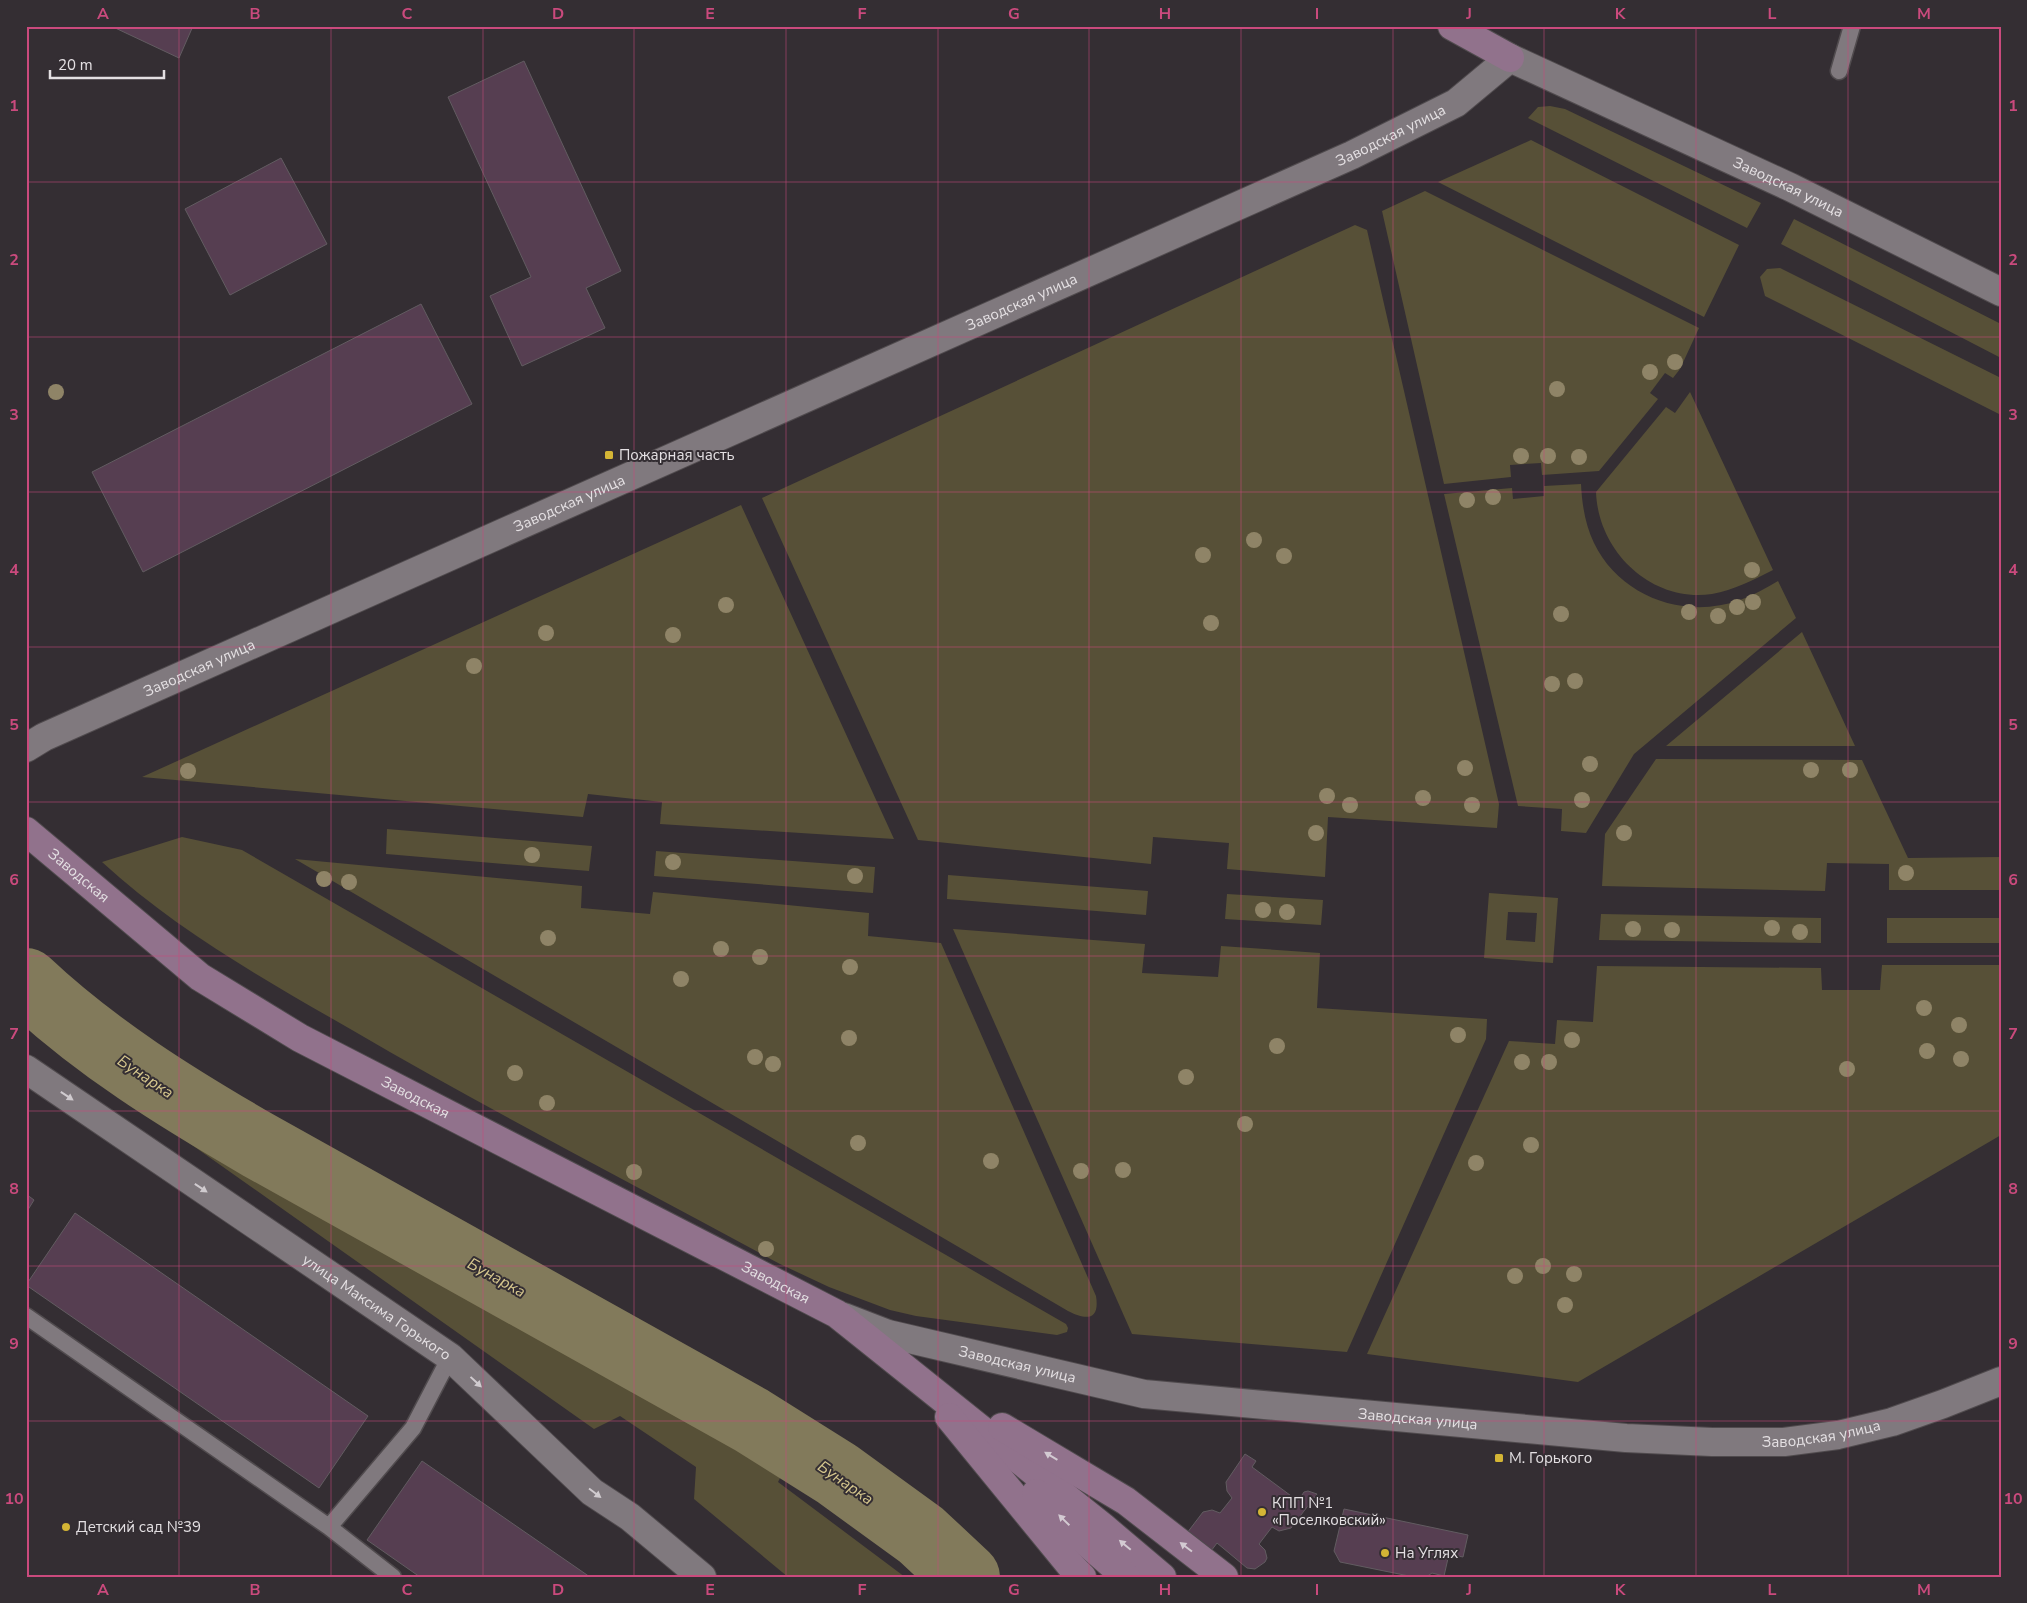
<svg xmlns="http://www.w3.org/2000/svg" width="2027" height="1603" viewBox="0 0 2027 1603" font-family="'Nunito Sans',sans-serif">
  <rect width="100%" height="100%" fill="#342e33"/>
  <path fill="#575037" fill-rule="evenodd" d="M1550 106 1565 109 1761 203 1747 228 1528 118 1538 107Z
    M1531 140 1739 245 1704 317 1438 182Z
    M1425 191 1699 328 1680 369 1673 378 1665 373 1650 393 1658 399 1599 471 1542 475 1541 463 1510 465 1511 477 1444 484 1382 211Z
    M1794 219 2001 324V358L1781 244Z
    M1355 225 1367 230 1499 804 1497 828 1328 817 1325 877 1227 869 1229 843 1153 837 1151 864 918 840 762 498Z
    M1780 268 2001 378V415L1765 296 1760 277 1767 269Z
    M1690 392 1773 570C1753 580 1734 590 1712 594 1651 603 1598 551 1596 492L1666 407 1675 413Z
    M1581 484C1582 504 1585 524 1594 543 1620 597 1685 620 1740 600 1754 595 1766 588 1778 581L1796 618 1634 754 1586 833 1561 831 1562 809 1518 806 1444 494 1512 488 1513 499 1544 496V486Z
    M741 505 894 839 660 824 662 802 588 794 583 817 142 777Z
    M1802 632 1855 746H1666Z
    M1656 759 1862 760 1908 858 2001 857V890H1889V864L1827 863 1825 891 1602 886 1605 834Z
    M387 829 592 846 589 871 386 854Z
    M182 837 242 850 1066 1324 1068 1328 1067 1332 1057 1335 916 1316 890 1310 829 1287 780 1264C637 1186 492 1112 352 1030 265 980 176 930 102 862Z
    M656 851 875 867 873 893 654 876Z
    M295 859 582 886 581 908 650 914 653 892 869 913 868 936 941 943 1096 1296C1100 1321 1086 1320 1068 1311Z
    M948 875 1148 891 1146 915 947 899Z
    M1489 893 1558 898 1553 963 1484 958ZM1508 912 1537 913 1535 942 1506 940Z
    M1227 894 1323 900 1321 925 1225 919Z
    M1601 914 1821 918V943L1599 940Z
    M1887 918H2001V943H1887Z
    M953 929 1145 944 1142 973 1218 977 1221 946 1320 953 1317 1008 1487 1019 1486 1039 1347 1352 1132 1334Z
    M1882 965H2001V1135L1578 1382 1367 1354 1509 1041 1555 1044 1557 1020 1593 1022 1597 966 1821 968 1822 990H1880Z
    M121 1084 366 1220 575 1325 795 1448 778 1482 905 1577H788L694 1499 696 1467 620 1416 594 1429 117 1092Z"/>
  <g fill="none" stroke-linecap="round" stroke-linejoin="round">
    <path stroke="#827a5b" stroke-width="68" d="M26 982C96 1048 177 1098 260 1146L751 1420 837 1474 921 1535 966 1577"/>
  </g>
  <path fill="#563e51" stroke="#625c61" d="M111 26H193L179 58Z
    M524 61 621 271 586 288 605 328 522 366 490 296 531 277 448 97Z
    M281 158 327 244 230 295 185 209Z
    M421 304 472 404 143 572 92 472Z
    M26 1194 34 1200 26 1213Z
    M75 1213 368 1416 319 1488 26 1285Z
    M1245 1454 1256 1461 1252 1467 1298 1501 1304 1492 1308 1491 1317 1494 1291 1528 1279 1531 1272 1527 1259 1544 1265 1550 1267 1558 1265 1562 1255 1569 1247 1568 1217 1543 1211 1551 1187 1533 1203 1512 1212 1510 1220 1513 1232 1498 1227 1491 1226 1482Z
    M422 1461 590 1577H420L367 1540Z
    M1344 1509 1468 1535 1463 1557 1449 1554 1444 1576 1432 1573 1426 1577H1414L1340 1562 1334 1551Z"/>
  <g fill="none" stroke-linecap="round" stroke-linejoin="round">
    <g stroke="#504b4e" stroke-width="19">
      <path id="lane" d="M1839 71 1852 26
        M26 1316 329 1527 413 1428 450 1357
        M329 1527 393 1577"/>
    </g>
    <g stroke="#504b4e" stroke-width="30">
      <g id="street">
        <path id="s1" d="M26 748 44 737 1352 155 1456 103 1510 58 1790 187 2001 292"/>
        <path id="s2" d="M26 1069 450 1357 592 1492 630 1517 702 1577"/>
        <path id="s3" d="M844 1317 888 1334 1144 1394 1626 1438 1712 1442H1784L1838 1435 1892 1422 1943 1404 2001 1381"/>
      </g>
    </g>
    <g stroke="#504b4e" stroke-width="30">
      <g id="secondary">
        <path d="M1452 26 1510 58"/>
        <path id="s4" d="M26 831 200 977 300 1038 837 1314 1103 1527 1162 1577"/>
        <path d="M949 1417 1070 1565 1082 1577"/>
        <path d="M1002 1427 1126 1501 1224 1577"/>
        <path d="M1036 1493 1088 1544 1126 1577"/>
      </g>
    </g>
    <use href="#lane" stroke="#80797e" stroke-width="16"/>
    <use href="#street" stroke="#80797e" stroke-width="28"/>
    <use href="#secondary" stroke="#91728c" stroke-width="28"/>
  </g>
  <g fill="#8f8467">
    <circle cx="1675" cy="362" r="8"/>
    <circle cx="1650" cy="372" r="8"/>
    <circle cx="1557" cy="389" r="8"/>
    <circle cx="56" cy="392" r="8"/>
    <circle cx="1521" cy="456" r="8"/>
    <circle cx="1548" cy="456" r="8"/>
    <circle cx="1579" cy="457" r="8"/>
    <circle cx="1493" cy="497" r="8"/>
    <circle cx="1467" cy="500" r="8"/>
    <circle cx="1254" cy="540" r="8"/>
    <circle cx="1203" cy="555" r="8"/>
    <circle cx="1284" cy="556" r="8"/>
    <circle cx="1752" cy="570" r="8"/>
    <circle cx="1753" cy="602" r="8"/>
    <circle cx="726" cy="605" r="8"/>
    <circle cx="1737" cy="607" r="8"/>
    <circle cx="1689" cy="612" r="8"/>
    <circle cx="1561" cy="614" r="8"/>
    <circle cx="1718" cy="616" r="8"/>
    <circle cx="1211" cy="623" r="8"/>
    <circle cx="546" cy="633" r="8"/>
    <circle cx="673" cy="635" r="8"/>
    <circle cx="474" cy="666" r="8"/>
    <circle cx="1575" cy="681" r="8"/>
    <circle cx="1552" cy="684" r="8"/>
    <circle cx="1590" cy="764" r="8"/>
    <circle cx="1465" cy="768" r="8"/>
    <circle cx="1811" cy="770" r="8"/>
    <circle cx="1850" cy="770" r="8"/>
    <circle cx="188" cy="771" r="8"/>
    <circle cx="1327" cy="796" r="8"/>
    <circle cx="1423" cy="798" r="8"/>
    <circle cx="1582" cy="800" r="8"/>
    <circle cx="1350" cy="805" r="8"/>
    <circle cx="1472" cy="805" r="8"/>
    <circle cx="1316" cy="833" r="8"/>
    <circle cx="1624" cy="833" r="8"/>
    <circle cx="532" cy="855" r="8"/>
    <circle cx="673" cy="862" r="8"/>
    <circle cx="1906" cy="873" r="8"/>
    <circle cx="855" cy="876" r="8"/>
    <circle cx="324" cy="879" r="8"/>
    <circle cx="349" cy="882" r="8"/>
    <circle cx="1263" cy="910" r="8"/>
    <circle cx="1287" cy="912" r="8"/>
    <circle cx="1772" cy="928" r="8"/>
    <circle cx="1633" cy="929" r="8"/>
    <circle cx="1672" cy="930" r="8"/>
    <circle cx="1800" cy="932" r="8"/>
    <circle cx="548" cy="938" r="8"/>
    <circle cx="721" cy="949" r="8"/>
    <circle cx="760" cy="957" r="8"/>
    <circle cx="850" cy="967" r="8"/>
    <circle cx="681" cy="979" r="8"/>
    <circle cx="1924" cy="1008" r="8"/>
    <circle cx="1959" cy="1025" r="8"/>
    <circle cx="1458" cy="1035" r="8"/>
    <circle cx="849" cy="1038" r="8"/>
    <circle cx="1572" cy="1040" r="8"/>
    <circle cx="1277" cy="1046" r="8"/>
    <circle cx="1927" cy="1051" r="8"/>
    <circle cx="755" cy="1057" r="8"/>
    <circle cx="1961" cy="1059" r="8"/>
    <circle cx="1522" cy="1062" r="8"/>
    <circle cx="1549" cy="1062" r="8"/>
    <circle cx="773" cy="1064" r="8"/>
    <circle cx="1847" cy="1069" r="8"/>
    <circle cx="515" cy="1073" r="8"/>
    <circle cx="1186" cy="1077" r="8"/>
    <circle cx="547" cy="1103" r="8"/>
    <circle cx="1245" cy="1124" r="8"/>
    <circle cx="858" cy="1143" r="8"/>
    <circle cx="1531" cy="1145" r="8"/>
    <circle cx="991" cy="1161" r="8"/>
    <circle cx="1476" cy="1163" r="8"/>
    <circle cx="1123" cy="1170" r="8"/>
    <circle cx="1081" cy="1171" r="8"/>
    <circle cx="634" cy="1172" r="8"/>
    <circle cx="766" cy="1249" r="8"/>
    <circle cx="1543" cy="1266" r="8"/>
    <circle cx="1574" cy="1274" r="8"/>
    <circle cx="1515" cy="1276" r="8"/>
    <circle cx="1565" cy="1305" r="8"/>
  </g>
  <defs><path id="oneway-solid" d="M-6-.8H1V-3.2L6.5 0L1 3.2V.8H-6Z" transform="scale(1.25)"/></defs>
  <g fill="#d0cbcf">
    <use href="#oneway-solid" transform="translate(67 1096) rotate(34)"/>
    <use href="#oneway-solid" transform="translate(201 1188) rotate(34)"/>
    <use href="#oneway-solid" transform="translate(476 1382) rotate(43)"/>
    <use href="#oneway-solid" transform="translate(595 1493) rotate(37)"/>
  </g>
  <g fill="#d3cad2">
    <use href="#oneway-solid" transform="translate(1051 1456) rotate(-149)"/>
    <use href="#oneway-solid" transform="translate(1064 1520) rotate(-136)"/>
    <use href="#oneway-solid" transform="translate(1125 1545) rotate(-140)"/>
    <use href="#oneway-solid" transform="translate(1186 1547) rotate(-143)"/>
  </g>
  <path fill="none" stroke="#ca4a7d" stroke-width="1" stroke-opacity="0.55" d="M179 26V1577M331 26V1577M483 26V1577M634 26V1577M786 26V1577M938 26V1577M1089 26V1577M1241 26V1577M1393 26V1577M1544 26V1577M1696 26V1577M1848 26V1577M26 182H2001M26 337H2001M26 492H2001M26 647H2001M26 802H2001M26 956H2001M26 1111H2001M26 1266H2001M26 1421H2001"/>
  <g fill="#d4b535" stroke="#342e33" stroke-width="2">
    <rect x="604" y="450" width="10" height="10" rx="2.5"/>
    <rect x="1494" y="1453" width="10" height="10" rx="2.5"/>
    <circle cx="1262" cy="1512" r="5"/>
    <circle cx="66" cy="1527" r="5"/>
    <circle cx="1385" cy="1553" r="5"/>
  </g>
  <g text-anchor="middle" stroke-width="4" stroke-linejoin="round" paint-order="stroke">
    <g font-size="15" fill="#e4e0e3" stroke="#342e33">
      <text dy="5" stroke="none"><textPath href="#s1" startOffset="1496">Заводская улица</textPath></text>
      <text dy="5" stroke="none"><textPath href="#s1" startOffset="1946">Заводская улица</textPath></text>
      <text dy="5" stroke="none"><textPath href="#s1" startOffset="1091">Заводская улица</textPath></text>
      <text dy="5" stroke="none"><textPath href="#s1" startOffset="596">Заводская улица</textPath></text>
      <text dy="5" stroke="none"><textPath href="#s1" startOffset="191">Заводская улица</textPath></text>
      <text dy="5" stroke="none"><textPath href="#s4" startOffset="69">Заводская</textPath></text>
      <text dy="5" stroke="none"><textPath href="#s4" startOffset="474">Заводская</textPath></text>
      <text dy="5" stroke="none"><textPath href="#s4" startOffset="879">Заводская</textPath></text>
      <text dy="5" stroke="none"><textPath href="#s2" startOffset="424">улица Максима Горького</textPath></text>
      <text dy="5" stroke="none"><textPath href="#s3" startOffset="180">Заводская улица</textPath></text>
      <text dy="5" stroke="none"><textPath href="#s3" startOffset="585">Заводская улица</textPath></text>
      <text dy="5" stroke="none"><textPath href="#s3" startOffset="990">Заводская улица</textPath></text>
    </g>
    <g font-size="15" fill="#e4e0e3" stroke="#342e33" text-anchor="start">
      <text x="619" y="460">Пожарная часть</text>
      <text x="1509" y="1463">М. Горького</text>
      <text x="1272" y="1508">КПП №1<tspan x="1272" dy="17">«Поселковский»</tspan></text>
      <text x="76" y="1532">Детский сад №39</text>
      <text x="1395" y="1558">На Углях</text>
    </g>
    <g font-size="16" font-style="italic" fill="#d6c78e" stroke="#342e33">
      <text transform="translate(146 1076) rotate(34)" y="6">Бунарка</text>
      <text transform="translate(497 1277) rotate(29)" y="6">Бунарка</text>
      <text transform="translate(846 1482) rotate(35)" y="6">Бунарка</text>
    </g>
  </g>
  <rect width="2027" height="1603" fill="none" stroke="#342e33" stroke-width="55"/>
  <path d="M50 70v8h114v-8" fill="none" stroke="#e4e0e3" stroke-width="2.5"/>
  <text x="58" y="70" font-size="15" fill="#e4e0e3" stroke="#342e33" stroke-width="4" paint-order="stroke">20 m</text>
  <rect x="28" y="28" width="1972" height="1548" fill="none" stroke="#ca4a7d" stroke-width="2"/>
  <g font-size="16" text-anchor="middle" font-weight="bold" fill="#ca4a7d">
    <text x="103" y="19">A</text>
    <text x="255" y="19">B</text>
    <text x="407" y="19">C</text>
    <text x="558" y="19">D</text>
    <text x="710" y="19">E</text>
    <text x="862" y="19">F</text>
    <text x="1014" y="19">G</text>
    <text x="1165" y="19">H</text>
    <text x="1317" y="19">I</text>
    <text x="1469" y="19">J</text>
    <text x="1620" y="19">K</text>
    <text x="1772" y="19">L</text>
    <text x="1924" y="19">M</text>
    <text x="14" y="111">1</text>
    <text x="2013" y="111">1</text>
    <text x="14" y="265">2</text>
    <text x="2013" y="265">2</text>
    <text x="14" y="420">3</text>
    <text x="2013" y="420">3</text>
    <text x="14" y="575">4</text>
    <text x="2013" y="575">4</text>
    <text x="14" y="730">5</text>
    <text x="2013" y="730">5</text>
    <text x="14" y="885">6</text>
    <text x="2013" y="885">6</text>
    <text x="14" y="1039">7</text>
    <text x="2013" y="1039">7</text>
    <text x="14" y="1194">8</text>
    <text x="2013" y="1194">8</text>
    <text x="14" y="1349">9</text>
    <text x="2013" y="1349">9</text>
    <text x="14" y="1504">10</text>
    <text x="2013" y="1504">10</text>
    <text x="103" y="1595">A</text>
    <text x="255" y="1595">B</text>
    <text x="407" y="1595">C</text>
    <text x="558" y="1595">D</text>
    <text x="710" y="1595">E</text>
    <text x="862" y="1595">F</text>
    <text x="1014" y="1595">G</text>
    <text x="1165" y="1595">H</text>
    <text x="1317" y="1595">I</text>
    <text x="1469" y="1595">J</text>
    <text x="1620" y="1595">K</text>
    <text x="1772" y="1595">L</text>
    <text x="1924" y="1595">M</text>
  </g>
</svg>
